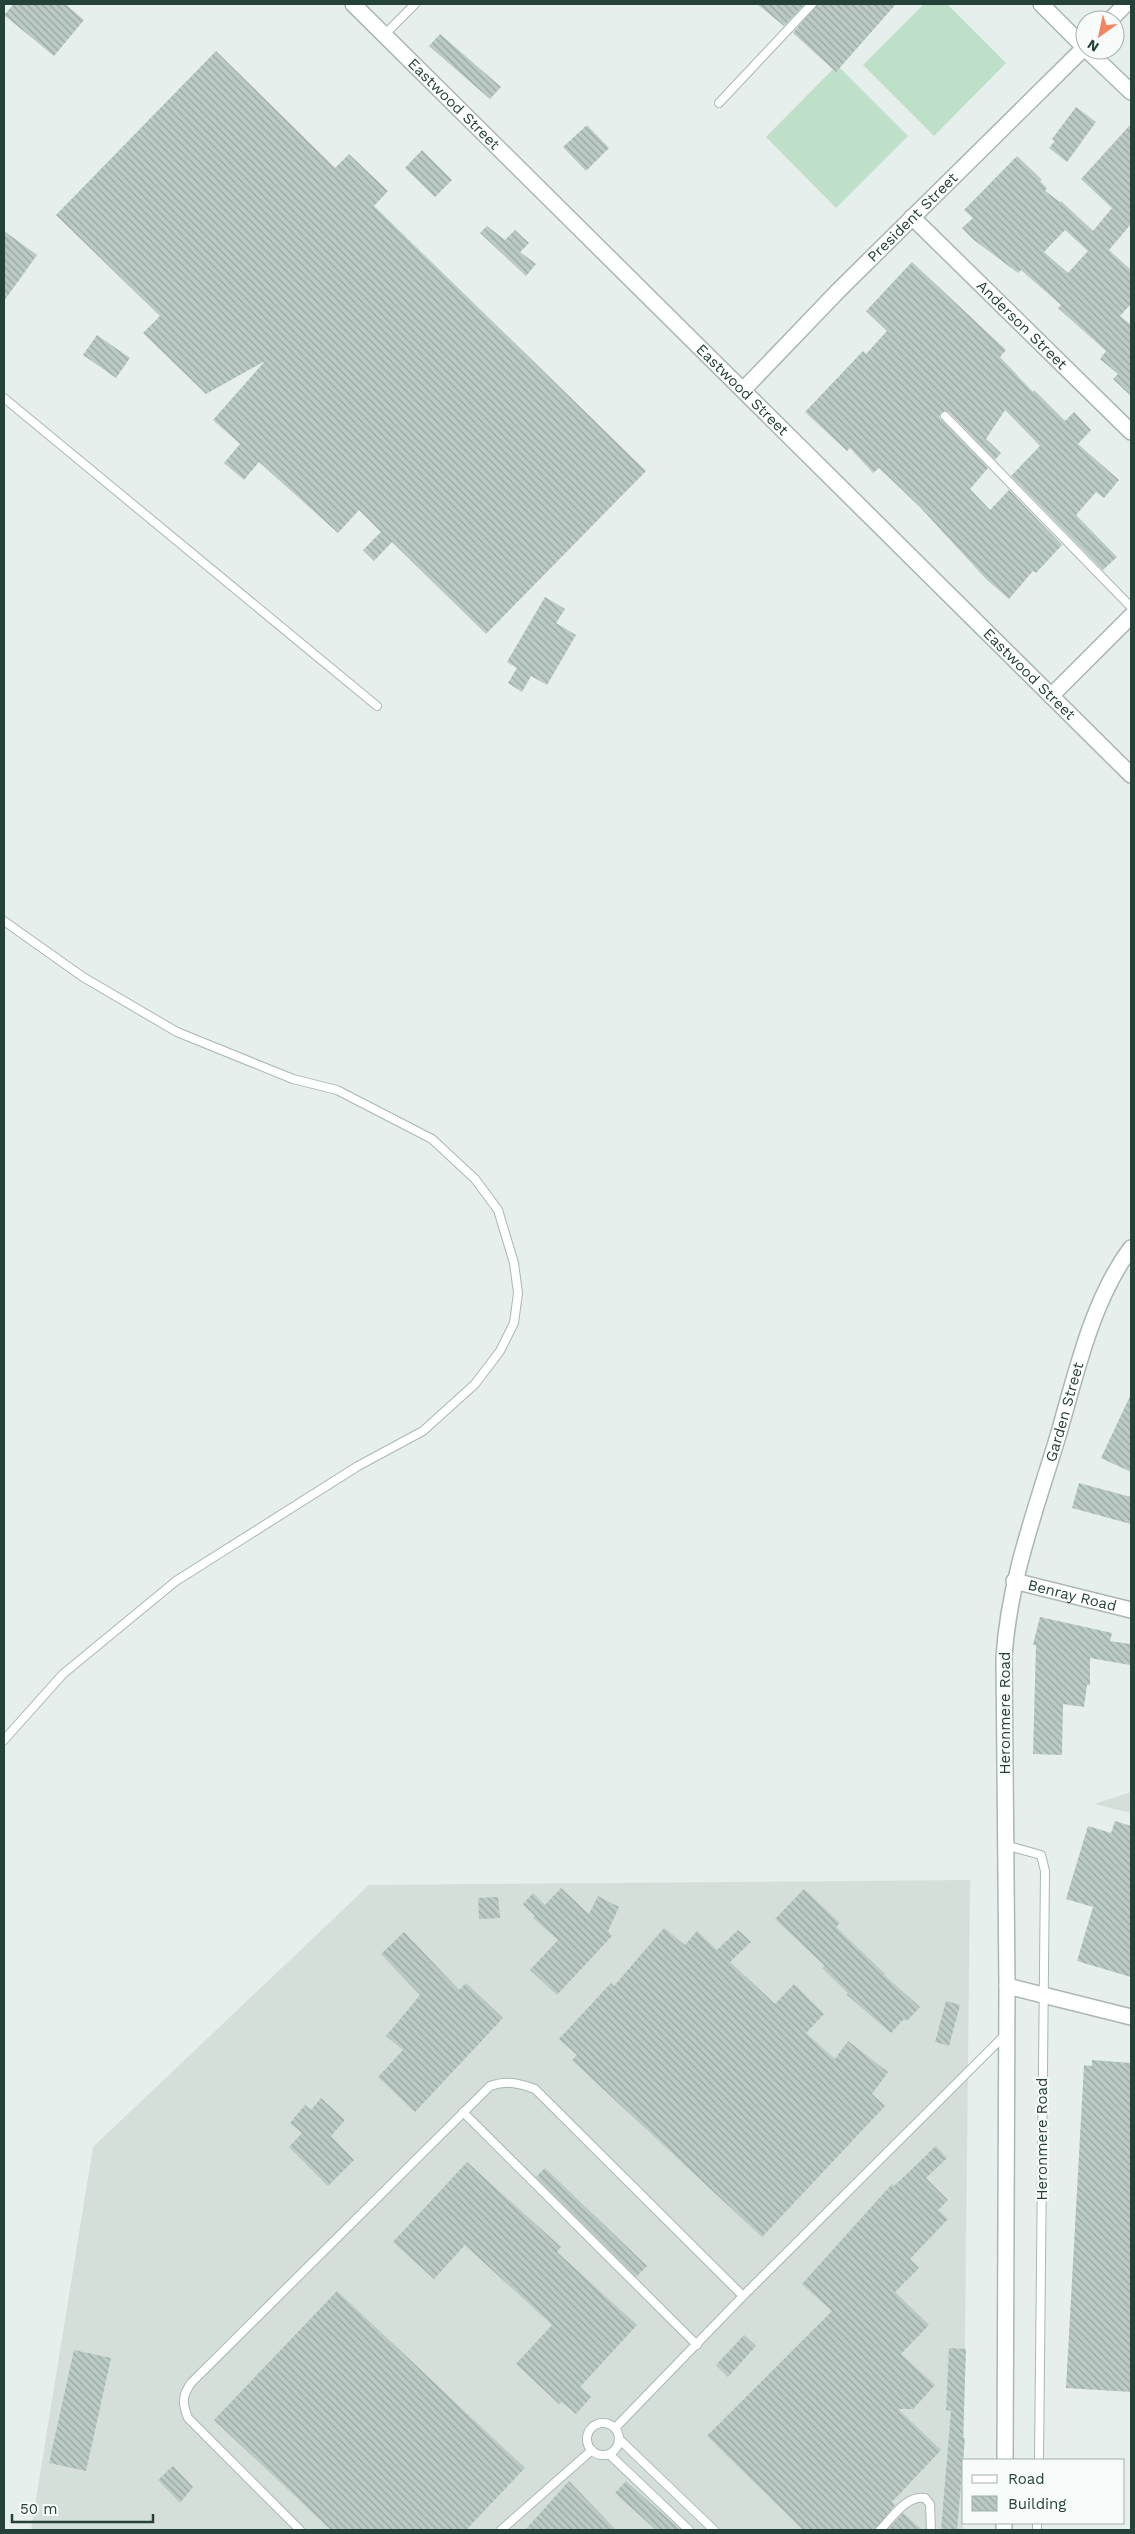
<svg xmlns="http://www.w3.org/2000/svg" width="1135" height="2534" viewBox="0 0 1135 2534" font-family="'Work Sans',sans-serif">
  <defs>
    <pattern id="building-back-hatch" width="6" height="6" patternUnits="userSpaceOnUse" patternTransform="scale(1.25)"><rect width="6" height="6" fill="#bbcac4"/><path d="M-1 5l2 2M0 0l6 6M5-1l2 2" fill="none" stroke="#98a6a0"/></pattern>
  </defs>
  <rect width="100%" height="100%" fill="#e6efeb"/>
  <path fill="#d4dfda" d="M1131 1792V1813L1094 1804Z
    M970 1880 963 2530H31L93 2147 369 1885Z"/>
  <path fill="#bfe0c8" d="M924 4H947L1006 63 934 136 863 65Z
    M837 65 908 136 836 208 766 137Z"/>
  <path fill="url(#building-back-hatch)" fill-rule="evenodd" d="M14 4H65L84 20 54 56 4 15Z
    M757 4H805L784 26Z
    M817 4H896L836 72 793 33Z
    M440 34 501 87 490 99 429 46Z
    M216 51 335 168 349 154 388 191 374 206 646 471 486 634 392 542 374 561 363 550 381 532 359 510 338 533 259 462 244 480 224 463 240 444 213 420 265 361 206 394 143 333 160 316 56 215Z
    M1076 107 1096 122 1067 162 1049 148 1055 141 1052 139Z
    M1131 124V224L1109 250 1131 270V304L1120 316 1131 325V396L1113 379 1118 374 1100 359 1106 351 1058 308 1061 305 1021 270 1018 273 974 240 962 228 973 218 964 210 1017 156 1042 180 1040 181 1047 188 1045 191 1060 202 1061 201 1093 231 1112 208 1081 179ZM1065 230 1088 251 1068 273 1044 252Z
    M587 125 609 148 586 171 563 147Z
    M422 150 452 180 435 197 405 168Z
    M487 226 505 240 515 230 529 243 520 252 536 264 526 276 480 233Z
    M4 231 37 255 4 301Z
    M912 262 1006 350 1000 357 1033 392 1034 390 1065 421 1074 412 1091 430 1078 444 1119 480 1104 498 1096 492 1076 515 1117 557 1103 570 1011 476 1040 446 1005 410 986 439 1001 453 995 460 949 412H941L939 417 988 468 970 489 990 510 1009 490 1062 545 1036 573 1033 571 1009 599 986 579 920 507 879 468 873 473 850 448 847 451 805 412 863 351 866 354 887 331 866 311Z
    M97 335 130 358 116 378 83 355Z
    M545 597 565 609 556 623 576 635 547 685 531 676 522 692 508 683 517 668 507 662Z
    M1131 1394V1472L1101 1458Z
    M1079 1483 1131 1497V1524L1072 1508Z
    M1040 1617 1112 1633 1110 1641 1131 1644 1130 1665 1090 1658V1685H1087L1084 1707 1063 1704 1062 1755 1033 1754 1036 1645H1033Z
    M1115 1821 1131 1826V1977L1077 1961 1093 1907 1066 1899 1088 1826 1111 1833Z
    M561 1888 589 1914 598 1896 619 1907 608 1931 612 1936 557 1995 530 1970 558 1940 533 1918 535 1916 523 1904 533 1893 545 1905Z
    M804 1889 840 1923 836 1927 885 1974 884 1975 920 2007 907 2021 904 2019 891 2033 847 1995 848 1993 822 1968 825 1966 775 1919Z
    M498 1897 500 1918 479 1919 478 1898Z
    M664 1928 685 1945 697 1931 717 1950 738 1930 751 1942 730 1962 775 2004 794 1984 824 2014 806 2033 835 2059 848 2041 888 2072 872 2094 885 2106 762 2237 572 2060 577 2055 559 2039 611 1983 614 1986Z
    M404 1932 459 1990 466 1983 503 2018 415 2112 378 2077 403 2050 386 2036 420 1995 381 1954Z
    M946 2001 960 2005 949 2046 935 2042Z
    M1092 2060 1131 2063V2392L1066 2388 1084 2065 1092 2066Z
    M321 2098 345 2120 331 2136 354 2160 328 2186 289 2147 302 2133 290 2123 305 2105 311 2110Z
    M936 2146 947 2158 926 2178 948 2200 938 2210 948 2219 910 2259 919 2268 895 2292 929 2325 901 2354 935 2385 913 2409H898L941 2450 892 2502 895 2505 875 2530H803L707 2436 832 2311 802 2284 892 2184 894 2186Z
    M467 2162 561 2247 557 2252 637 2325 580 2387 591 2397 576 2414 562 2402 559 2404 516 2364 552 2325 465 2245 434 2279 393 2242Z
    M545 2168 647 2266 636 2277 536 2177Z
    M337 2291 525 2468 466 2530H331L214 2420Z
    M744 2335 756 2346 728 2377 716 2365Z
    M949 2348 966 2349 963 2438H965L957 2530H941L951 2411 946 2410Z
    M74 2350 111 2358 86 2471 49 2463Z
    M173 2466 193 2487 180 2503 158 2480Z
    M569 2481 616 2530H525Z
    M626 2481 657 2509 681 2530H656L615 2493Z
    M903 2513 922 2530H887Z"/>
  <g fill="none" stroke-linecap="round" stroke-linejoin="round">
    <g stroke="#a8b8b2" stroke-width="10">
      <path id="service" d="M384 35 415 4
        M719 103 812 4
        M4 398 377 706
        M945 416 1131 607
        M4 921 83 977 177 1032 293 1079 337 1090 432 1139 475 1179 498 1210 514 1263 518 1293 514 1323 500 1351 475 1384 423 1431 358 1466 176 1581 63 1674 4 1740
        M1005 1845 1041 1855 1045 1871 1039 2460
        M463 2112 697 2345
        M587 2439a16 16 0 1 1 32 0a16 16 0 1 1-32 0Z
        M615 2428 743 2296 1006 2034
        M619 2439 714 2530
        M609 2454 689 2530
        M300 2530 188 2418C182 2403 182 2396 191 2383L490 2086C507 2080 518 2083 535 2089L743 2296
        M501 2530 592 2450
        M880 2530C892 2518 906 2495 925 2498L930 2504 931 2530
        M1037 2530V2523"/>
    </g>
    <g stroke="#a8b8b2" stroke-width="18">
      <g id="minor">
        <path id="s1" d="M353 4 1131 775"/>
        <path d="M1110 20 1126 4"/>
        <path id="s2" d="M912 217 1131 432"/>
        <path id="s3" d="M743 390 839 290 1085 47"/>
        <path d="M1051 696 1131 616"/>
        <path id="s4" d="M1014 1581 1131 1610"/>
        <path d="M1007 1986 1131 2017"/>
      </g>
    </g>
    <g stroke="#a8b8b2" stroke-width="18">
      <g id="tertiary">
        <path id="s5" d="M1005 2460 1007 1986 1004 1657C1009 1580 1036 1509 1058 1436 1076 1374 1092 1300 1131 1248"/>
        <path d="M1004 2530V2523"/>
      </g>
    </g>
    <g stroke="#a4bbb3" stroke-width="18">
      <path id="secondary" d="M1041 4 1085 48
        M1087 50 1131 92"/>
    </g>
    <use href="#service" stroke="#fff" stroke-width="8"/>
    <use href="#minor" stroke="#fff" stroke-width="15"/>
    <use href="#tertiary" stroke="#fff" stroke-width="15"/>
    <use href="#secondary" stroke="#fff" stroke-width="15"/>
  </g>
  <g text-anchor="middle" stroke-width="4.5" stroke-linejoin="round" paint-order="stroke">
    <g font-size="15" fill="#24423a" stroke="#f7fbf9">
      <text dy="5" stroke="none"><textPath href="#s1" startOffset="142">Eastwood Street</textPath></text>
      <text dy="5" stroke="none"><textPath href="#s3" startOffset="242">President Street</textPath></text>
      <text dy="5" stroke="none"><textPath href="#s2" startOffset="154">Anderson Street</textPath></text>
      <text dy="5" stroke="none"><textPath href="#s1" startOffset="548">Eastwood Street</textPath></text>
      <text dy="5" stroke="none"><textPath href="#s1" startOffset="952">Eastwood Street</textPath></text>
      <text dy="5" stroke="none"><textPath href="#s5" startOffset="1056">Garden Street</textPath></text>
      <text dy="5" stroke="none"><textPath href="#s4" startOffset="60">Benray Road</textPath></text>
      <text transform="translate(1005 1713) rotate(-90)" y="5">Heronmere Road</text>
      <text transform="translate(1042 2139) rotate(-90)" y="5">Heronmere Road</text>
    </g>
  </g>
  <rect width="1135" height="2534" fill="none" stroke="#24423a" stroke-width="10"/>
  <rect x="962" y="2459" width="162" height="65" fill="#f7fbf9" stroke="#a3b1ad"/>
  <rect x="972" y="2475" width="25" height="8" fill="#ffffff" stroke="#a3b1ad"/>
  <text x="1008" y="2484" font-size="15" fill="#24423a">Road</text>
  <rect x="972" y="2496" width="25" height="15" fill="url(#building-back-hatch)" stroke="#a3b1ad"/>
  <text x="1008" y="2509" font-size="15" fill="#24423a">Building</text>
  <g transform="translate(1100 35) rotate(213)"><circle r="24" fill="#f7fbf9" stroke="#a3b1ad"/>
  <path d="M0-4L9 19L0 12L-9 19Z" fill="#f4845f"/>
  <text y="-8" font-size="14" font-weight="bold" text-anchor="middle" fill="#24423a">N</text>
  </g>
  <path d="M12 2514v8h141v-8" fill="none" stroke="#24423a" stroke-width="2.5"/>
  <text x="20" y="2514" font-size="15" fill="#24423a" stroke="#f7fbf9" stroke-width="4" paint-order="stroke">50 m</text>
</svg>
